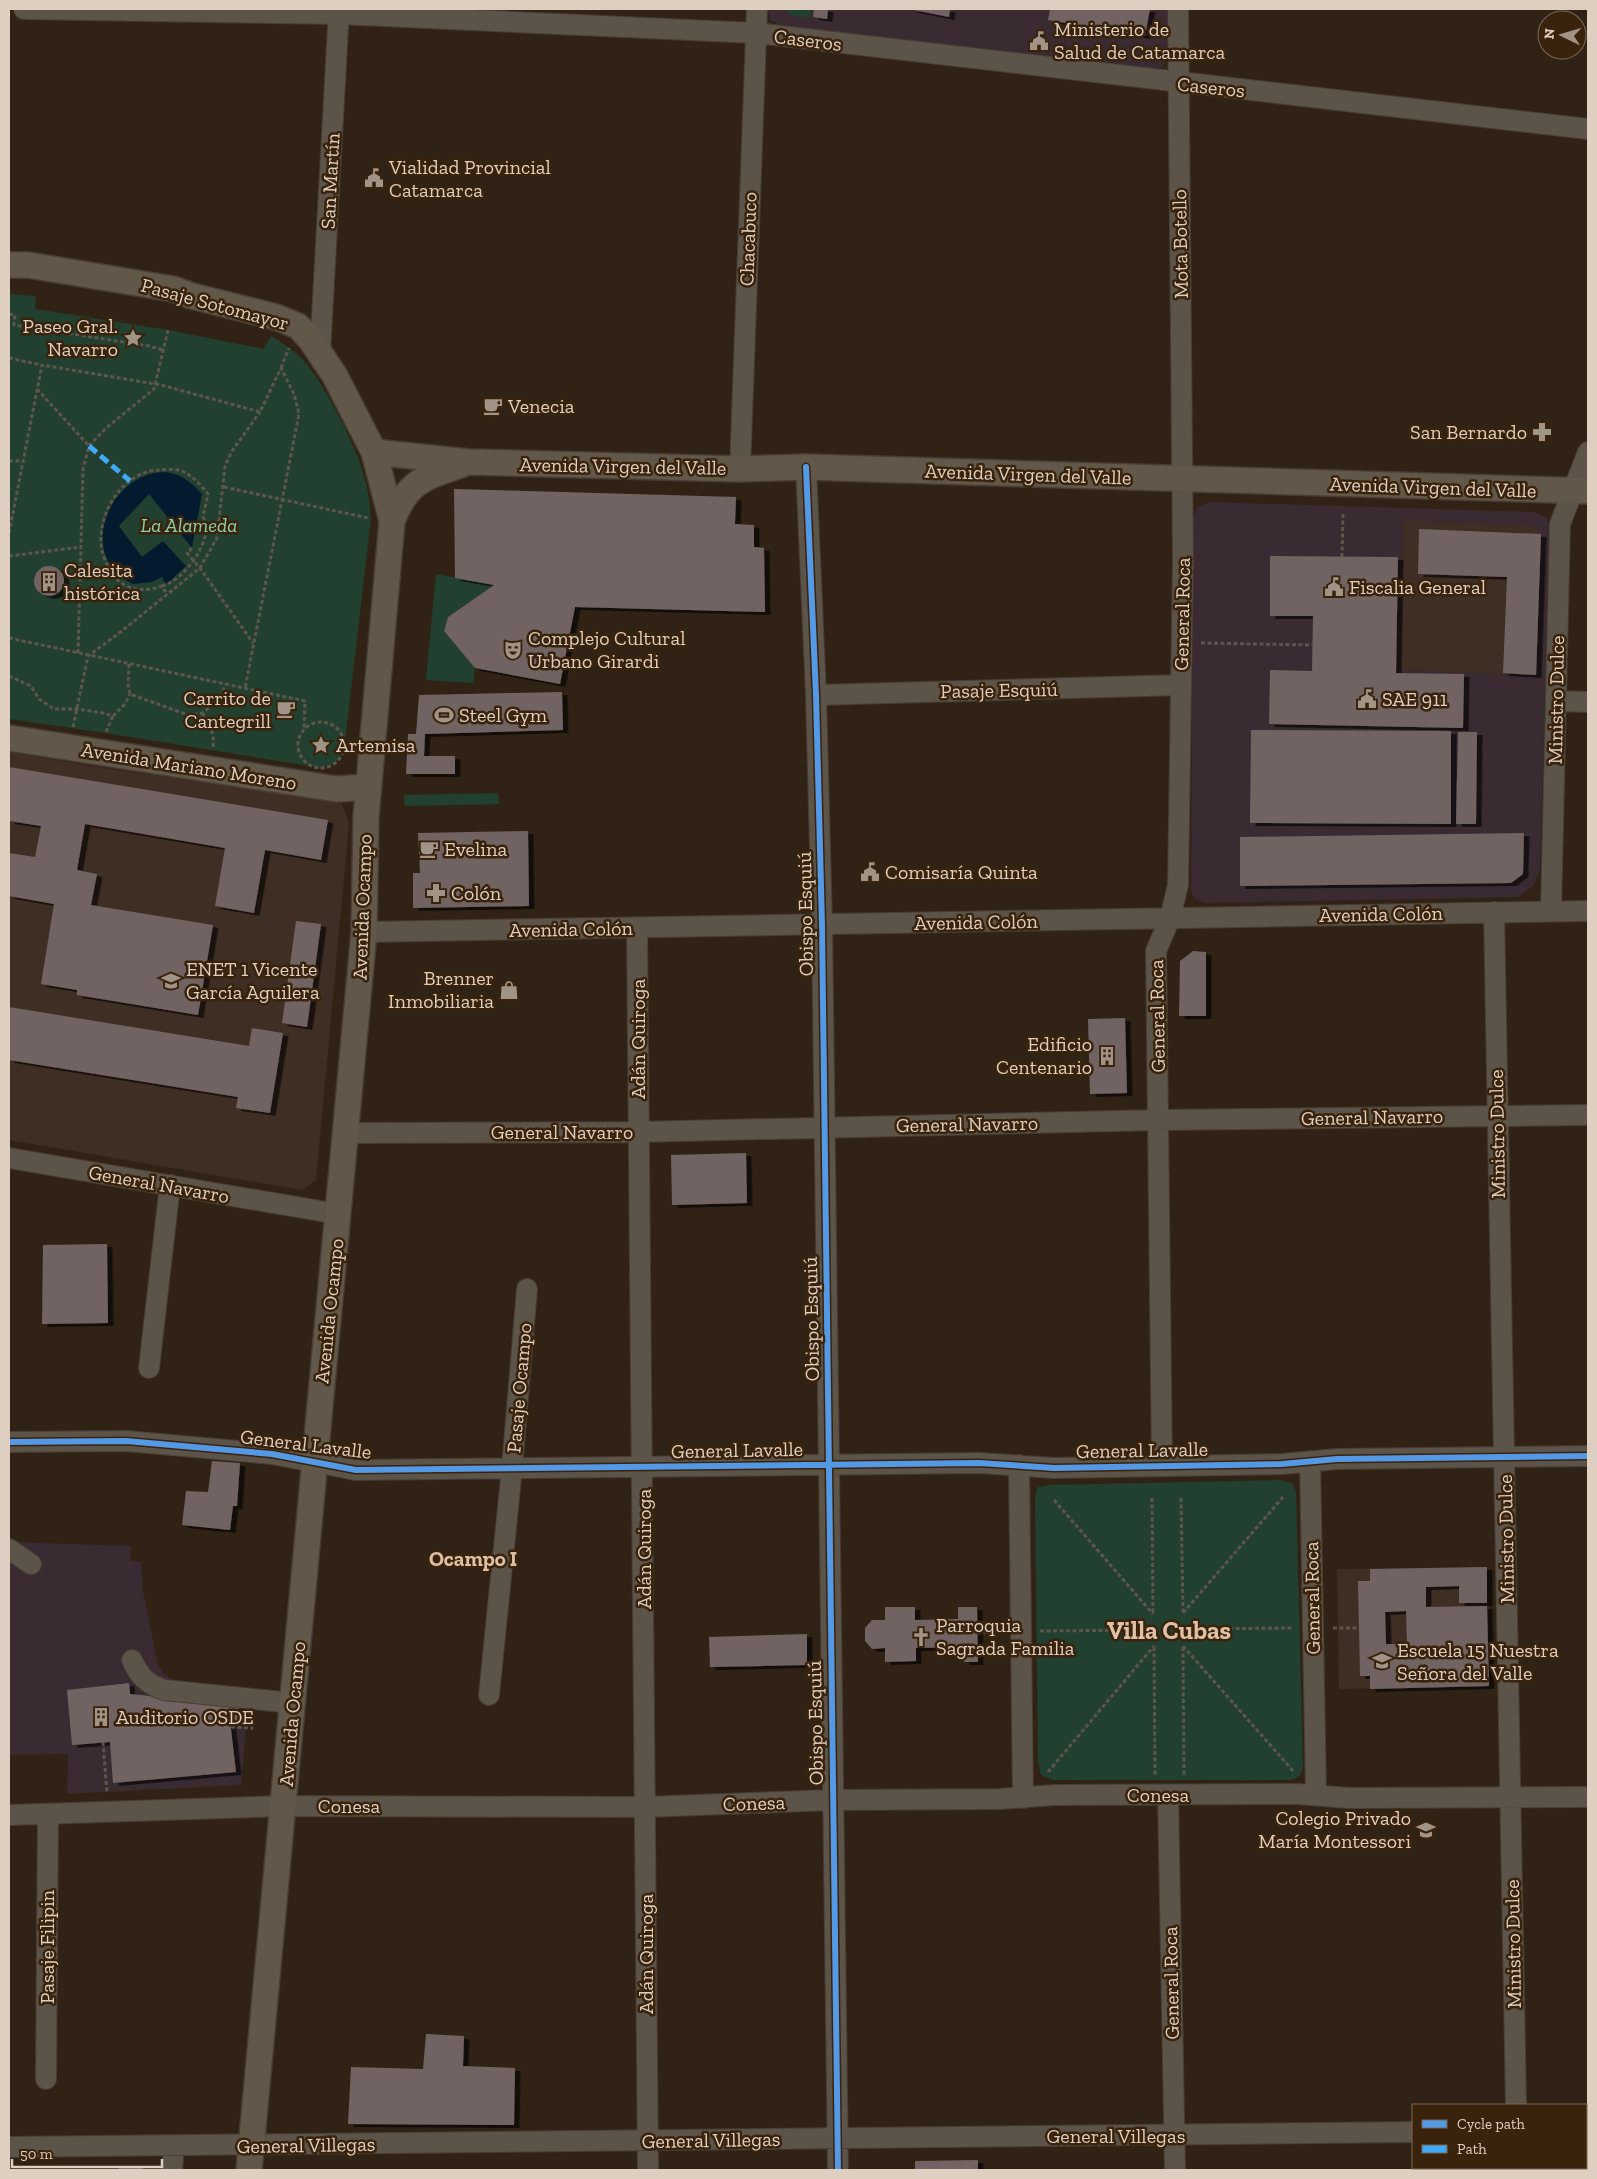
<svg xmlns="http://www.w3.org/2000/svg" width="1597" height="2179" viewBox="0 0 1597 2179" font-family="'Zilla Slab',serif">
  <defs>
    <filter id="shadow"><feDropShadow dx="5.5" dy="3" stdDeviation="0" flood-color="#0009"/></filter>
  </defs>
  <rect width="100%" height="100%" fill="#302316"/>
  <path fill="#3a2a32" d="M767 9H1167V56L1163 67 1151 69 785 27 771 20Z
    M1209 502 1535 512 1547 518 1550 529 1540 871 1533 886 1518 897 1206 903 1195 899 1191 891 1193 520 1197 507Z
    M9 1542 131 1546 130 1560 141 1562 143 1590 158 1666 164 1674 171 1679 180 1681 179 1685 248 1706 241 1785 67 1794 68 1754 9 1755Z"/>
  <path fill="#3e2e24" d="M1403 520 1532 526 1541 534 1536 675 1399 670Z
    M9 752 97 767 341 802 349 823 316 1180 302 1190 9 1140Z
    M1487 1567 1489 1686 1339 1689 1337 1569Z"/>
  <path fill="#22402f" d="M785 9H811L809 18 791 15Z
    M9 294 36 296 35 309 168 330 264 349 271 336C282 343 293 350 302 359 324 382 360 452 366 484 369 495 370 507 371 518L344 750 336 762 322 768 106 733 9 719Z
    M436 574 494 585 448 617 444 631 475 668 473 683 426 680Z
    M498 793 499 804 405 806 404 795Z
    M1279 1480 1292 1483 1296 1493 1303 1766 1300 1776 1292 1780H1052L1041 1775 1038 1762 1035 1497 1038 1487 1049 1485Z"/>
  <path fill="#041b2f" d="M163 472C181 473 191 482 202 494L192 548 149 494 119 526 142 557 163 541 186 566 168 583H165L162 577 152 582 133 584C76 557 107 475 163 472Z"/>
  <path fill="#716362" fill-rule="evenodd" filter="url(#shadow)" d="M814 9H828L827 19 813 17Z
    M909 9H950L949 17Z
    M1050 9H1150L1145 36 1048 20Z
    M454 489 736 497 735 524 754 525V547L764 548 765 612 575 607 560 684 475 668 444 631 448 617 494 585 455 578Z
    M1419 529 1541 534 1536 675 1503 673 1507 577 1418 574Z
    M1270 556 1398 557 1396 673 1464 674 1463 728 1269 724 1270 670 1312 671 1313 616H1270Z
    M34 581a15 15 0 1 1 30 0a15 15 0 1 1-30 0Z
    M562 692 563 730 425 734 424 756H455V774H406L408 734H416L419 695Z
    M1251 730 1451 731V824L1250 823Z
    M1458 732H1477L1476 824H1456Z
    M9 767 328 820 321 860 265 850 254 913 215 906 225 848 85 824 77 870 97 874 91 905 213 925 198 1015 77 995V990L41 984 54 904 9 896V853L35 857 41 826 9 821Z
    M528 831 529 906 413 908V873H420L418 833Z
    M1524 833 1523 874 1511 883 1240 886V837Z
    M296 921 321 924 307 1027 282 1023Z
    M1193 951 1206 952V1016H1179L1180 961Z
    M9 1007 249 1046 252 1028 283 1033 270 1113 236 1108 238 1097 9 1060Z
    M1125 1018 1127 1093 1090 1094 1088 1019Z
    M746 1153 747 1203 672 1205 671 1155Z
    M107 1244 108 1323 42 1324 43 1245Z
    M212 1461 240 1463 237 1506H233L230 1530 182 1525 186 1491 208 1492Z
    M1487 1567V1603H1459V1586L1426 1587V1607L1487 1606 1489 1686 1370 1689V1676H1360L1358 1581H1370V1569ZM1406 1611 1407 1644H1386L1385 1612Z
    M885 1607H915V1620L958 1619V1607H977L978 1662H964V1647L916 1648V1661L885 1662V1648L872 1649 865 1641V1628L872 1620H885Z
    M807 1634V1665L710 1667 709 1637Z
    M129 1683 130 1694 239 1705 237 1722 230 1721 236 1772 113 1783 110 1742 72 1745 67 1690Z
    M426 2034 464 2036 463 2066 515 2068 514 2125 348 2124 351 2067 423 2069Z
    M978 2160V2170H915V2161Z
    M119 2166H139L141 2168 148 2170H119Z"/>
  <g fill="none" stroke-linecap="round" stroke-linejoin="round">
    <g stroke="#483d33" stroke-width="22">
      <path id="minor" d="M24 9 339 14 756 33 1588 129
        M320 353 339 9
        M806 467 816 695 822 925 838 2170
        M740 469 757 9
        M816 695 1181 685
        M1557 701 1588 702
        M1551 911 1560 524 1588 452
        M1494 912 1516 2105
        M637 928 648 2170
        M364 932 1588 911
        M346 1133 638 1132 1159 1120 1588 1115
        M9 1158 338 1214
        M149 1368 170 1185
        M9 1442 126 1441 272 1454 356 1470 979 1463 1054 1468 1282 1464 1337 1459 1588 1456
        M1310 1461 1316 1794
        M1019 1465 1023 1798
        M1162 1465 1156 951 1170 918 1178 885 1183 561 1178 9
        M9 1549 31 1564
        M132 1660C139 1676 147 1684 164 1690L293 1703
        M489 1695 512 1468 527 1289
        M1168 1795 1175 2170
        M9 1815 283 1806 645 1807 832 1800 999 1799 1055 1795 1297 1794 1349 1798 1588 1797
        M46 2079 48 1814
        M1586 2130H1588
        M9 2147 1413 2132
        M1516 2168V2170
        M172 2170 174 2146"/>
    </g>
    <g stroke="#483d33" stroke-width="28">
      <path id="major" d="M9 265H28L173 289 192 296 276 317 298 326 311 340 335 376 374 452 392 521 366 817 364 932 249 2170
        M374 452 468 462 740 469 806 467 1588 491
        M392 521C408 480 424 478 463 464
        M9 738 336 789 369 787"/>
    </g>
    <path stroke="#5e554d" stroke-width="3" stroke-dasharray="4 2.5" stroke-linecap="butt" d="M9 314 15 315 14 325 149 346 163 350
      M9 358 42 365
      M281 368 289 348
      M37 389 89 446
      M9 461H23
      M224 487 368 518
      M9 533 42 365 161 385 260 412 281 368 294 394 299 414 245 688
      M192 548 187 553 200 568 253 643
      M9 556 81 547
      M1342 557 1343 513
      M162 586C183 581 216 539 203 517L208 494C201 485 193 476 182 471 176 469 167 469 159 470 122 471 95 516 102 551 104 561 110 570 116 578 128 591 146 592 162 586L167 595
      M9 638 305 701 304 730
      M1201 643 1313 645
      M78 653 83 469 89 446 106 428 154 389 168 330
      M129 664 128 685 130 694 188 715 202 713 213 705 221 695 226 684
      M9 676 31 686 39 699 54 709H77L103 713 113 716 125 704 130 694
      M202 713C209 724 215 734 213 747
      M298 745a23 23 0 1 1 46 0a23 23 0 1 1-46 0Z
      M73 727 88 656 118 634 200 568 217 538 225 466 232 451 260 412
      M106 732 113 716
      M1152 1498 1153 1614
      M1181 1498 1183 1612
      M1054 1500 1153 1614
      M1183 1613 1283 1497
      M1333 1628H1359
      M1190 1629 1294 1628
      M1040 1631 1147 1630
      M977 1633 1002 1632
      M1183 1646 1294 1772
      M1154 1647 1155 1775
      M1183 1647 1184 1776
      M231 1727 253 1728
      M103 1742 107 1793
      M1048 1772 1154 1646"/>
    <use href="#minor" stroke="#5c5349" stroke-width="20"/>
    <use href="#major" stroke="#615849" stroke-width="25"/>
    <path stroke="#3fa9f5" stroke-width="5" stroke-dasharray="10 5" stroke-linecap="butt" d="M89 446 130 481"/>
    <g stroke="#3a230c" stroke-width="9">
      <path id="cycleway" d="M806 467 816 695 822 925 838 2170
        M9 1442 126 1441 272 1454 356 1470 979 1463 1054 1468 1282 1464 1337 1459 1588 1456"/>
    </g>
    <use href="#cycleway" stroke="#5399e6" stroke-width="6"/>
  </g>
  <defs>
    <g id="civic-bare" transform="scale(1.5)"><path d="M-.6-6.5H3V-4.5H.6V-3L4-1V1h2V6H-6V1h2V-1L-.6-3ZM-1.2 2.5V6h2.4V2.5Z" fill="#a19385" stroke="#3a230c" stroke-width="2.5" paint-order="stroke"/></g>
    <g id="sight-bare" transform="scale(1.5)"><path d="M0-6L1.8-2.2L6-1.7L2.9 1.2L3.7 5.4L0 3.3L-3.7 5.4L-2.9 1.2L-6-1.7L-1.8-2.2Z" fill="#a19385" stroke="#3a230c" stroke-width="2.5" paint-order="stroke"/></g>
    <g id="cafe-bare" transform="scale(1.5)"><path d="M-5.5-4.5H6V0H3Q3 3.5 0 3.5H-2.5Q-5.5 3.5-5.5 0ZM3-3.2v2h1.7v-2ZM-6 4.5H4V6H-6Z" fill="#a19385" stroke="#3a230c" stroke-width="2.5" paint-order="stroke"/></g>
    <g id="pharmacy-bare" transform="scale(1.5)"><path d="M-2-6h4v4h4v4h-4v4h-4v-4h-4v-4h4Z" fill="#a19385" stroke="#3a230c" stroke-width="2.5" paint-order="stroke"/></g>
    <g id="building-bare" transform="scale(1.5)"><path d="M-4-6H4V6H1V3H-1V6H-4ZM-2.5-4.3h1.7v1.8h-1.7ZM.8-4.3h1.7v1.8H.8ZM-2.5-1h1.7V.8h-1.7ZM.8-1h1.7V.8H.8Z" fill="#a19385" stroke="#3a230c" stroke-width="2.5" paint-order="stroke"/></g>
    <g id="theatre-bare" transform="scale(1.5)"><path d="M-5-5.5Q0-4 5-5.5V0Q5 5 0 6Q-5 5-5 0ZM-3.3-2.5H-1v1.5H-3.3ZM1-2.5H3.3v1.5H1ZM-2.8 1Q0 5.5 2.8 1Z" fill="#a19385" stroke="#3a230c" stroke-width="2.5" paint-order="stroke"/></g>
    <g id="stadium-bare" transform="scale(1.5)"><path d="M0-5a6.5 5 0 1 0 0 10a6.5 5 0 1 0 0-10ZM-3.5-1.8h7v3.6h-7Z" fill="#a19385" stroke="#3a230c" stroke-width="2.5" paint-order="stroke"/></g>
    <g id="school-bare" transform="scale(1.5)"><path d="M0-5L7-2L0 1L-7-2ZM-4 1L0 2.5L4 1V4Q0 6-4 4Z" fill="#a19385" stroke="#3a230c" stroke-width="2.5" paint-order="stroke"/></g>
    <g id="shop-bare" transform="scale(1.5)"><path d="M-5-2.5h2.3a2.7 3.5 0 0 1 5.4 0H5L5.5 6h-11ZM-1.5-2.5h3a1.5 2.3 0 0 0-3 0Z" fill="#a19385" stroke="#3a230c" stroke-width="2.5" paint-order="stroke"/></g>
    <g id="church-bare" transform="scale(1.5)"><path d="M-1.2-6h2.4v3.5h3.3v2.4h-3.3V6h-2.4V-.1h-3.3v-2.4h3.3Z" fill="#a19385" stroke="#3a230c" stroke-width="2.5" paint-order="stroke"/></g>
  </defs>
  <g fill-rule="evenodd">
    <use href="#civic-bare" x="1039" y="41"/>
    <use href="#civic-bare" x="374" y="178"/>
    <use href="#sight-bare" x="133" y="338"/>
    <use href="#cafe-bare" x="493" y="406"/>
    <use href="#pharmacy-bare" x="1542" y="432"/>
    <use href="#building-bare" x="49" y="582"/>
    <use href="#civic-bare" x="1334" y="587"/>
    <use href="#theatre-bare" x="513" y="650"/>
    <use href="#civic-bare" x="1367" y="699"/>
    <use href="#cafe-bare" x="286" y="709"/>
    <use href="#stadium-bare" x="444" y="715"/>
    <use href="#sight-bare" x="321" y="745"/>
    <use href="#cafe-bare" x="429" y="849"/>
    <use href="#civic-bare" x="870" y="872"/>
    <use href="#pharmacy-bare" x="436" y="893"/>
    <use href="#school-bare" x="171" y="981"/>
    <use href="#shop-bare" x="509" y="990"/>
    <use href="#building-bare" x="1107" y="1056"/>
    <use href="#church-bare" x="921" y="1637"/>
    <use href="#school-bare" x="1382" y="1661"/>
    <use href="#building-bare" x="101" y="1717"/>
    <use href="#school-bare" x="1426" y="1830"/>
  </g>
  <g text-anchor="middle" stroke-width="5" stroke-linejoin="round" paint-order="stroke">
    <g font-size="20" fill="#decfc1" stroke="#3a230c" text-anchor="start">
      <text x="1054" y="36">Ministerio de<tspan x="1054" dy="23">Salud de Catamarca</tspan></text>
      <text x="389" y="174">Vialidad Provincial<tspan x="389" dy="23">Catamarca</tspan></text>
      <text x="118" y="333" text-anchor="end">Paseo Gral.<tspan x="118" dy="23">Navarro</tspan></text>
      <text x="508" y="413">Venecia</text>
      <text x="1527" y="439" text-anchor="end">San Bernardo</text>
      <text x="64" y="577">Calesita<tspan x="64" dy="23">histórica</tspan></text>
      <text x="1349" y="594">Fiscalia General</text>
      <text x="528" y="645">Complejo Cultural<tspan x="528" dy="23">Urbano Girardi</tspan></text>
      <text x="271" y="705" text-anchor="end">Carrito de<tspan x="271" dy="23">Cantegrill</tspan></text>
      <text x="1382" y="706">SAE 911</text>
      <text x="459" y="722">Steel Gym</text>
      <text x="336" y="752">Artemisa</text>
      <text x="444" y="856">Evelina</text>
      <text x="885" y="879">Comisaría Quinta</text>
      <text x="451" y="900">Colón</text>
      <text x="186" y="976">ENET 1 Vicente<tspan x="186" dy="23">García Aguilera</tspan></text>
      <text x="494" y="985" text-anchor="end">Brenner<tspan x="494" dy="23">Inmobiliaria</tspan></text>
      <text x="1092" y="1051" text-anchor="end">Edificio<tspan x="1092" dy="23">Centenario</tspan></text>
      <text x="936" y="1632">Parroquia<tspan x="936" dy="23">Sagrada Familia</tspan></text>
      <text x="1397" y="1657">Escuela 15 Nuestra<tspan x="1397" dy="23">Señora del Valle</tspan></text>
      <text x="116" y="1724">Auditorio OSDE</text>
      <text x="1411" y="1825" text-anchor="end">Colegio Privado<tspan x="1411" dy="23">María Montessori</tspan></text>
    </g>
    <g font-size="20" fill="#decfc1" stroke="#3a230c">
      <text transform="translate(808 40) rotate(7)" y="7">Caseros</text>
      <text transform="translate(1211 87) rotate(6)" y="7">Caseros</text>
      <text transform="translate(330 181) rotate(-87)" y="7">San Martín</text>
      <text transform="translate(748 239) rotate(-88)" y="7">Chacabuco</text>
      <text transform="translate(1180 244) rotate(-91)" y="7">Mota Botello</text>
      <text transform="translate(215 304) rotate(15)" y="7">Pasaje Sotomayor</text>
      <text transform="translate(623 466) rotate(1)" y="7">Avenida Virgen del Valle</text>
      <text transform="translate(1028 474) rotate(2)" y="7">Avenida Virgen del Valle</text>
      <text transform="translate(1433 487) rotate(2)" y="7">Avenida Virgen del Valle</text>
      <text transform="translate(1182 614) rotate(-89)" y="7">General Roca</text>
      <text transform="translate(999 690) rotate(-1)" y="7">Pasaje Esquiú</text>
      <text transform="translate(1556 700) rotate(-89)" y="7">Ministro Dulce</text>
      <text transform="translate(189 766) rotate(9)" y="7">Avenida Mariano Moreno</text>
      <text transform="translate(362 907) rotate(-88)" y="7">Avenida Ocampo</text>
      <text transform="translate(805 914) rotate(-91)" y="7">Obispo Esquiú</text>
      <text transform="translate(1381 914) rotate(-1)" y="7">Avenida Colón</text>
      <text transform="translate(976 922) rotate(-1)" y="7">Avenida Colón</text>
      <text transform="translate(571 929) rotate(-1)" y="7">Avenida Colón</text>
      <text transform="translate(1157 1016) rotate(-91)" y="7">General Roca</text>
      <text transform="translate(638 1039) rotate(-90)" y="7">Adán Quiroga</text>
      <text transform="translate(1372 1117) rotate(-1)" y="7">General Navarro</text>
      <text transform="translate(967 1124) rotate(-1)" y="7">General Navarro</text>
      <text x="562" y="1139">General Navarro</text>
      <text transform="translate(1497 1134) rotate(-91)" y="7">Ministro Dulce</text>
      <text transform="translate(159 1184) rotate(10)" y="7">General Navarro</text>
      <text transform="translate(329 1311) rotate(-84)" y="7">Avenida Ocampo</text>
      <text transform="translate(811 1319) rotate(-91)" y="7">Obispo Esquiú</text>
      <text transform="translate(519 1388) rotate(-85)" y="7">Pasaje Ocampo</text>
      <text transform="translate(306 1444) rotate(7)" y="7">General Lavalle</text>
      <text transform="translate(737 1450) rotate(-1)" y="7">General Lavalle</text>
      <text transform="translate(1142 1450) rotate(-1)" y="7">General Lavalle</text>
      <text transform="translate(1506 1539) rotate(-91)" y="7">Ministro Dulce</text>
      <text transform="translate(644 1549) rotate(-90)" y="7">Adán Quiroga</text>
      <text transform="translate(1312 1598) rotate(-91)" y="7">General Roca</text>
      <text transform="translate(292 1714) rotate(-85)" y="7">Avenida Ocampo</text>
      <text transform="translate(815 1723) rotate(-91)" y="7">Obispo Esquiú</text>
      <text x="1158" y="1802">Conesa</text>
      <text transform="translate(754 1803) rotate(-2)" y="7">Conesa</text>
      <text x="349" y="1813">Conesa</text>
      <text transform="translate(1513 1944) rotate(-91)" y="7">Ministro Dulce</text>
      <text transform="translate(47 1947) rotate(-90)" y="7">Pasaje Filipin</text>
      <text transform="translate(646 1954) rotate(-90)" y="7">Adán Quiroga</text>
      <text transform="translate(1171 1983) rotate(-91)" y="7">General Roca</text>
      <text x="1116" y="2143">General Villegas</text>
      <text transform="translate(711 2140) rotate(-1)" y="7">General Villegas</text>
      <text transform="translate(306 2145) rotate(-1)" y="7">General Villegas</text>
    </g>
    <g font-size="20" font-style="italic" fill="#8cd1ad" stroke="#3a230c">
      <text x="189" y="532">La Alameda</text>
    </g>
    <g font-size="21" font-weight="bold" fill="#ddc0a5" stroke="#3a230c">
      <text x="473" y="1566">Ocampo I</text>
    </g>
    <g font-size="25" font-weight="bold" fill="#ddc0a5" stroke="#3a230c">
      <text x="1169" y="1639">Villa Cubas</text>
    </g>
  </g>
  <rect width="1597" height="2179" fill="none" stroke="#decfc1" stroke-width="20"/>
  <rect x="1412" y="2104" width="175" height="65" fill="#3a230c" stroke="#7c6854"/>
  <rect x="1422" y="2120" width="25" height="8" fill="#5399e6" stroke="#7c6854"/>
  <text x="1457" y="2129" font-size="15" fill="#decfc1">Cycle path</text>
  <rect x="1422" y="2145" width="25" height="8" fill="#3fa9f5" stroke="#7c6854"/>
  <text x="1457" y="2154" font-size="15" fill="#decfc1">Path</text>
  <g transform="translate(1562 35) rotate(275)"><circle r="24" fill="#3a230c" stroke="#7c6854"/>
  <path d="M0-4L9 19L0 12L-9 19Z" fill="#a19385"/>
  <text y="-8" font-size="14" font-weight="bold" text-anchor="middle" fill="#decfc1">N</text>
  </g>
  <path d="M12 2159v8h150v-8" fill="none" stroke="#decfc1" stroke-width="2.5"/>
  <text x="20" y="2159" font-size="15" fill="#decfc1" stroke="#3a230c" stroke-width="4" paint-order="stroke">50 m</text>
</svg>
